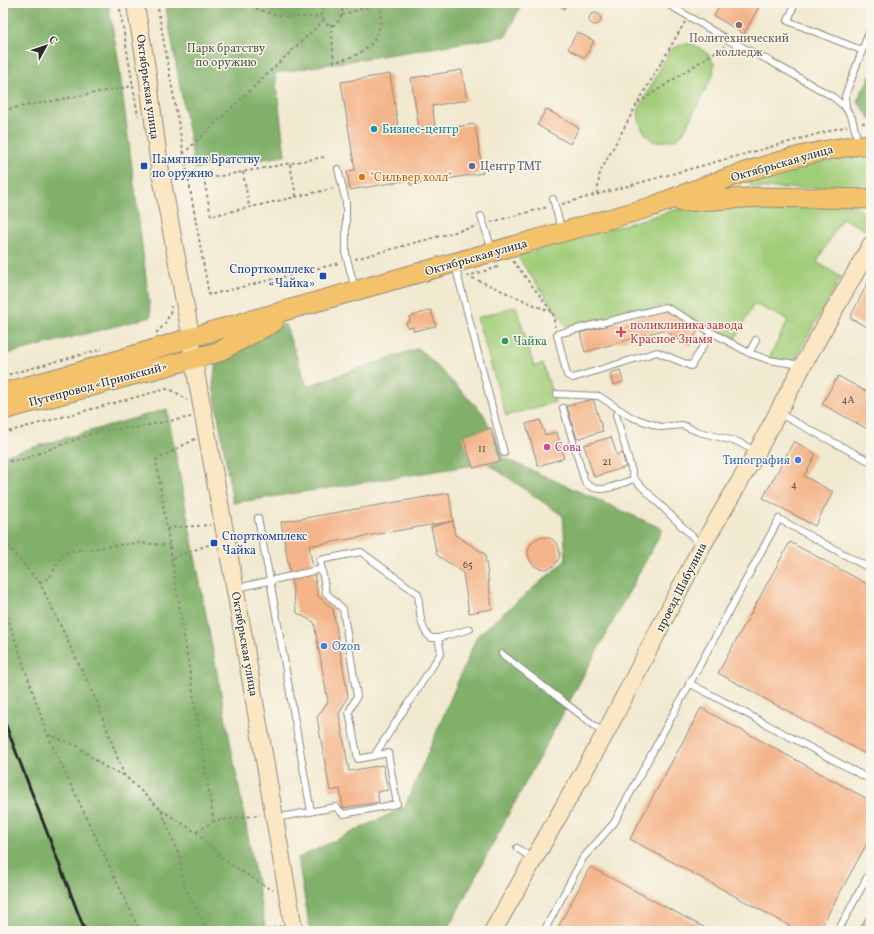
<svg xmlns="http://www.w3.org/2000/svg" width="874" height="934" viewBox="0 0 874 934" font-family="Vollkorn,serif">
  <rect width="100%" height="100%" fill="#fbf7ec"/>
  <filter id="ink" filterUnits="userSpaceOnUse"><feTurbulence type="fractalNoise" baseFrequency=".025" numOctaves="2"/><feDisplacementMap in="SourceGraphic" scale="8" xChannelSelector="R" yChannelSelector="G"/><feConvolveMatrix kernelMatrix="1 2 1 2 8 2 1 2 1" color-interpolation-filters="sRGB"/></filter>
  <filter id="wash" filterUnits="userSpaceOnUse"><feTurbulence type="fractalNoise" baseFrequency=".012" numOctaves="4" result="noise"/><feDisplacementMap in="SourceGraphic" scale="16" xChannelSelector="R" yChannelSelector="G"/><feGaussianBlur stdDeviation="0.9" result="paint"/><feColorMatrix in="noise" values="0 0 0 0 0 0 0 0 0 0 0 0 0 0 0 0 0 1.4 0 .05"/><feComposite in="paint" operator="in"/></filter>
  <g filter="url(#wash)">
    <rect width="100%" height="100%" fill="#f1e9d0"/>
    <path fill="#a1cd79" stroke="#667c52" d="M683 44H692L701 49 708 54 714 64 713 75 683 133 675 140 654 142C643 133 639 126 638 111L670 50Z
      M871 152V192L823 188H752L750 185 751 180 818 158Z
      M855 204 868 217 865 230 842 218 817 262 841 277 793 363 769 358 788 320 754 304 734 341 668 305 566 326 517 256 685 207Z
      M516 306 534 366 543 364 555 402 506 416 477 318Z"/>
    <path fill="#80b069" stroke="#566e4a" d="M3 3H108L118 58 151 317 3 355Z
      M165 3H522L506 36 275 73 285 156 195 169Z
      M871 74V120L857 101Z
      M285 324 307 386 419 348 483 413 504 458 663 529 509 813 447 931H310L298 858 405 807 477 636 566 560 563 516 487 463 233 503 213 385 216 361Z
      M167 409 266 931H3V456Z"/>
    <g id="blocks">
      <path fill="#f4b489" d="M555 3H567L564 9Z
        M721 3H761L744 34 714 16Z
        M589 19a6 6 0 1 1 12 0a6 6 0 1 1-12 0Z
        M577 32 594 41 585 58 568 49Z
        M462 70 467 100 432 106 436 130 475 124 483 173 410 185V180L350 190 347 171 355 170 341 82 390 74 399 131 419 128 411 78Z
        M546 109 579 128 570 144 537 125Z
        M871 276V329L850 318Z
        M665 309 699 328 690 346 663 330 585 352 580 333Z
        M431 310 436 326 414 331 412 327 408 328 406 323 410 321 409 317Z
        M620 370 623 382 613 385 610 373Z
        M838 376 871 394V431L822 404Z
        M593 399 603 431 577 439 567 406Z
        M540 420 545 435 557 432 564 458 538 466 526 424Z
        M491 428 500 461 473 468 463 436Z
        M611 437 617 455 622 453 626 467 594 477 584 445Z
        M794 441 816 454 804 476 833 492 815 526 763 498Z
        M449 493 455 535 485 554 492 609 469 613 463 573 437 555 431 527 453 521 309 546 318 596 333 609 348 696 339 714 349 771 383 765 388 790 377 792 379 802 343 808 340 789 330 791 317 717 328 702 314 622 297 613 281 522Z
        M528 553a16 16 0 1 1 32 0a16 16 0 1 1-32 0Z
        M790 542 871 586V757L718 673Z
        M701 708 871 801V836L819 931H799L630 839Z
        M590 867 711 931H556Z
        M871 910V931H858Z"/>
    </g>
  </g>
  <g filter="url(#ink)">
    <use href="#blocks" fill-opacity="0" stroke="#8e8a7e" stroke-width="1"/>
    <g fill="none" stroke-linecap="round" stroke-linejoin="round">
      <g stroke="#8e8a7e" stroke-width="8">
        <path id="lane" d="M666 3 728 40 768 60 833 97 845 107 852 118 858 143
          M795 3 788 21 861 50
          M846 108 845 96 871 27
          M338 169 346 202V255L355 289
          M553 199 562 231
          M481 216 492 250
          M455 265 504 453
          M711 333 691 366 657 352 573 378 567 375 557 334 666 307 749 353 769 360 801 365
          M749 353 756 340
          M557 394 599 396 631 417 661 427 682 425 699 432 738 442 755 451
          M563 408 585 482C598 497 618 484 634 479L701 545
          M778 413 871 462
          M616 415 634 479
          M258 518 270 580 311 812
          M237 588 322 569
          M438 638 470 629
          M502 654 604 733
          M689 683 871 780
          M275 818 336 807 343 814 397 804 388 753 358 759 349 712 357 696 343 609 326 593 320 560 361 552 418 594C420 608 419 629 431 638H438L441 653 374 756
          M517 848 533 859
          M544 931 583 858 614 823 779 519 871 569
          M838 931 871 870"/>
      </g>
      <g stroke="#8e8a7e" stroke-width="19">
        <path id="secondary" d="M135 3 147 71 159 163 191 337 193 358 235 588 294 931
          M493 931 605 734 702 546 757 452 803 365 871 245"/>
      </g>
      <g stroke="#8e8a7e" stroke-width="21">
        <path id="primary" d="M682 202 761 197 871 199
          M3 393 76 373 213 331 651 207C719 180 798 150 871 144
          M3 410 218 352 274 322"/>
      </g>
      <path stroke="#8e8a7e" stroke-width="2" stroke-dasharray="3 3" stroke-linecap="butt" d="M119 3 138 116
        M157 3 209 295 340 263
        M245 3C275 18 288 18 321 16
        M327 3 322 9 321 16 327 24 335 25C341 19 344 12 341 4L336 3
        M342 15 380 3
        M331 24 334 62C369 54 383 40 381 3
        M638 103 724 46
        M3 110 133 86
        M862 123 871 122
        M183 154 323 21
        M324 157 204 179 211 216 335 188
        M290 164 296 196
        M243 172 249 206
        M597 194 600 172 637 104 685 22
        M562 204 847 126
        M491 222 548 207
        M355 259 477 226
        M513 261 553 313 555 327
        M498 267 468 276 553 313
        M156 333C164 326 171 316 171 306
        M3 376 102 349
        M3 433 166 389 174 391 187 400
        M195 439 156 460 211 805 214 821 260 815
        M3 462 21 460 101 430 133 428 191 417
        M167 528 210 525
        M3 541 40 583 96 700 124 775 161 810 179 855 184 886 206 928 205 931
        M172 558 214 543
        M40 583 50 577 64 552 135 543 169 545
        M3 604 47 734 140 931
        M48 735 76 745 103 766 123 775
        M161 810 196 832 214 821
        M196 832 224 860 268 888 273 889
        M306 927 315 931
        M261 931 281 926"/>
      <use href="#lane" stroke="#fff" stroke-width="6"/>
      <use href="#secondary" stroke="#fbe7c3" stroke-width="17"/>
      <use href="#primary" stroke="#f4c26a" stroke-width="19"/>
      <path stroke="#2b2b2b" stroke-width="3" d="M3 718 85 931"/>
    </g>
  </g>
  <circle fill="#8d6e63" stroke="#fbf7ec" stroke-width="1.5" cx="739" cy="25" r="4"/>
  <circle fill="#0f9aa8" stroke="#fbf7ec" stroke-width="1.5" cx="374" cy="129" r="4"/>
  <g fill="#1a4fb4" stroke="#fbf7ec" stroke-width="1.5">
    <rect x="140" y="162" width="8" height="8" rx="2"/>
    <rect x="319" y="272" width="8" height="8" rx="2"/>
    <rect x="210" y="539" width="8" height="8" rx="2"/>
  </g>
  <circle fill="#5c6f8a" stroke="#fbf7ec" stroke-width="1.5" cx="472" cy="166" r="4"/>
  <circle fill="#e8710a" stroke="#fbf7ec" stroke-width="1.5" cx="362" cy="177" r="4"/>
  <path fill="#e0444e" stroke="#fbf7ec" stroke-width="1.5" d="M619 326h4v4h4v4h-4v4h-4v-4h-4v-4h4z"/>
  <circle fill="#2e9e5b" stroke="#fbf7ec" stroke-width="1.5" cx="505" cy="341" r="4"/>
  <circle fill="#d1479c" stroke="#fbf7ec" stroke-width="1.5" cx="547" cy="447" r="4"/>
  <g fill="#3f7fe0" stroke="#fbf7ec" stroke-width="1.5">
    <circle cx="798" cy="460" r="4"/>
    <circle cx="324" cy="646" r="4"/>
  </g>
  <g text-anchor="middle" stroke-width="3" stroke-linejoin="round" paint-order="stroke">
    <g font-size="10" fill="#5d4d42">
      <text x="848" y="403">4А</text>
      <text x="482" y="452">11</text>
      <text x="607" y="465">21</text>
      <text x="794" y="488">4</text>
      <text x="468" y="568">65</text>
    </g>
    <g font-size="12" fill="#785e54" stroke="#fbf7ec">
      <text x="739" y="42">Политехнический<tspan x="739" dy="14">колледж</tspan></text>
    </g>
    <g font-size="12" fill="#4e5c42" stroke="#fbf7ec">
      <text x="226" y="52">Парк братству<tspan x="226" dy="14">по оружию</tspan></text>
    </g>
    <g font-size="12" fill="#2b2b2b" stroke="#fbf7ec">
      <text transform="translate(148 87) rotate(82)" y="4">Октябрьская улица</text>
      <text transform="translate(782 163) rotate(-16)" y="4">Октябрьская улица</text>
      <text transform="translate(476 257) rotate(-16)" y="4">Октябрьская улица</text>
      <text transform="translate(98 384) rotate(-15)" y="4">Путепровод «Приокский»</text>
      <text transform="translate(681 587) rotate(-63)" y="4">проезд Шабулина</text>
      <text transform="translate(245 644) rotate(80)" y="4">Октябрьская улица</text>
    </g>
    <g font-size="12" fill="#0d838f" stroke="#fbf7ec" text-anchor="start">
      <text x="382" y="133">Бизнес-центр</text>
    </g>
    <g font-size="12" fill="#164399" stroke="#fbf7ec" text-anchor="start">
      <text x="152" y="163">Памятник Братству<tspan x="152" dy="14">по оружию</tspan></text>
      <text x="315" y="273" text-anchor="end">Спорткомплекс<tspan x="315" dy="14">«Чайка»</tspan></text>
      <text x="222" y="540">Спорткомплекс<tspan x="222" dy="14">Чайка</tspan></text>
    </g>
    <g font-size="12" fill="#4e5e75" stroke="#fbf7ec" text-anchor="start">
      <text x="480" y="170">Центр ТМТ</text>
    </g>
    <g font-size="12" fill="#c56008" stroke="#fbf7ec" text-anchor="start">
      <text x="370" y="181">"Сильвер холл"</text>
    </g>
    <g font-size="12" fill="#be3a42" stroke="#fbf7ec" text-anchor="start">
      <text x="630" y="329">поликлиника завода<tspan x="630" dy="14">Красное Знамя</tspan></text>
    </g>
    <g font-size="12" fill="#27864d" stroke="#fbf7ec" text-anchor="start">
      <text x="513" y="345">Чайка</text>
    </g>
    <g font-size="12" fill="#b23c85" stroke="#fbf7ec" text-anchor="start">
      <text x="555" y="451">Сова</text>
    </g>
    <g font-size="12" fill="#366cbe" stroke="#fbf7ec" text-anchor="end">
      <text x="790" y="464">Типография</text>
      <text x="332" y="650" text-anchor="start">Ozon</text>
    </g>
  </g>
  <rect width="874" height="934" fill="none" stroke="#fbf7ec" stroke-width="16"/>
  <g transform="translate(46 46) rotate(50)" stroke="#fbf7ec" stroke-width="3" paint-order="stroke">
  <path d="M0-3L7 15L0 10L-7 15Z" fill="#2b2b2b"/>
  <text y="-6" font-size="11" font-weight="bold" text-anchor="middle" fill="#2b2b2b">С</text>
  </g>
</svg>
